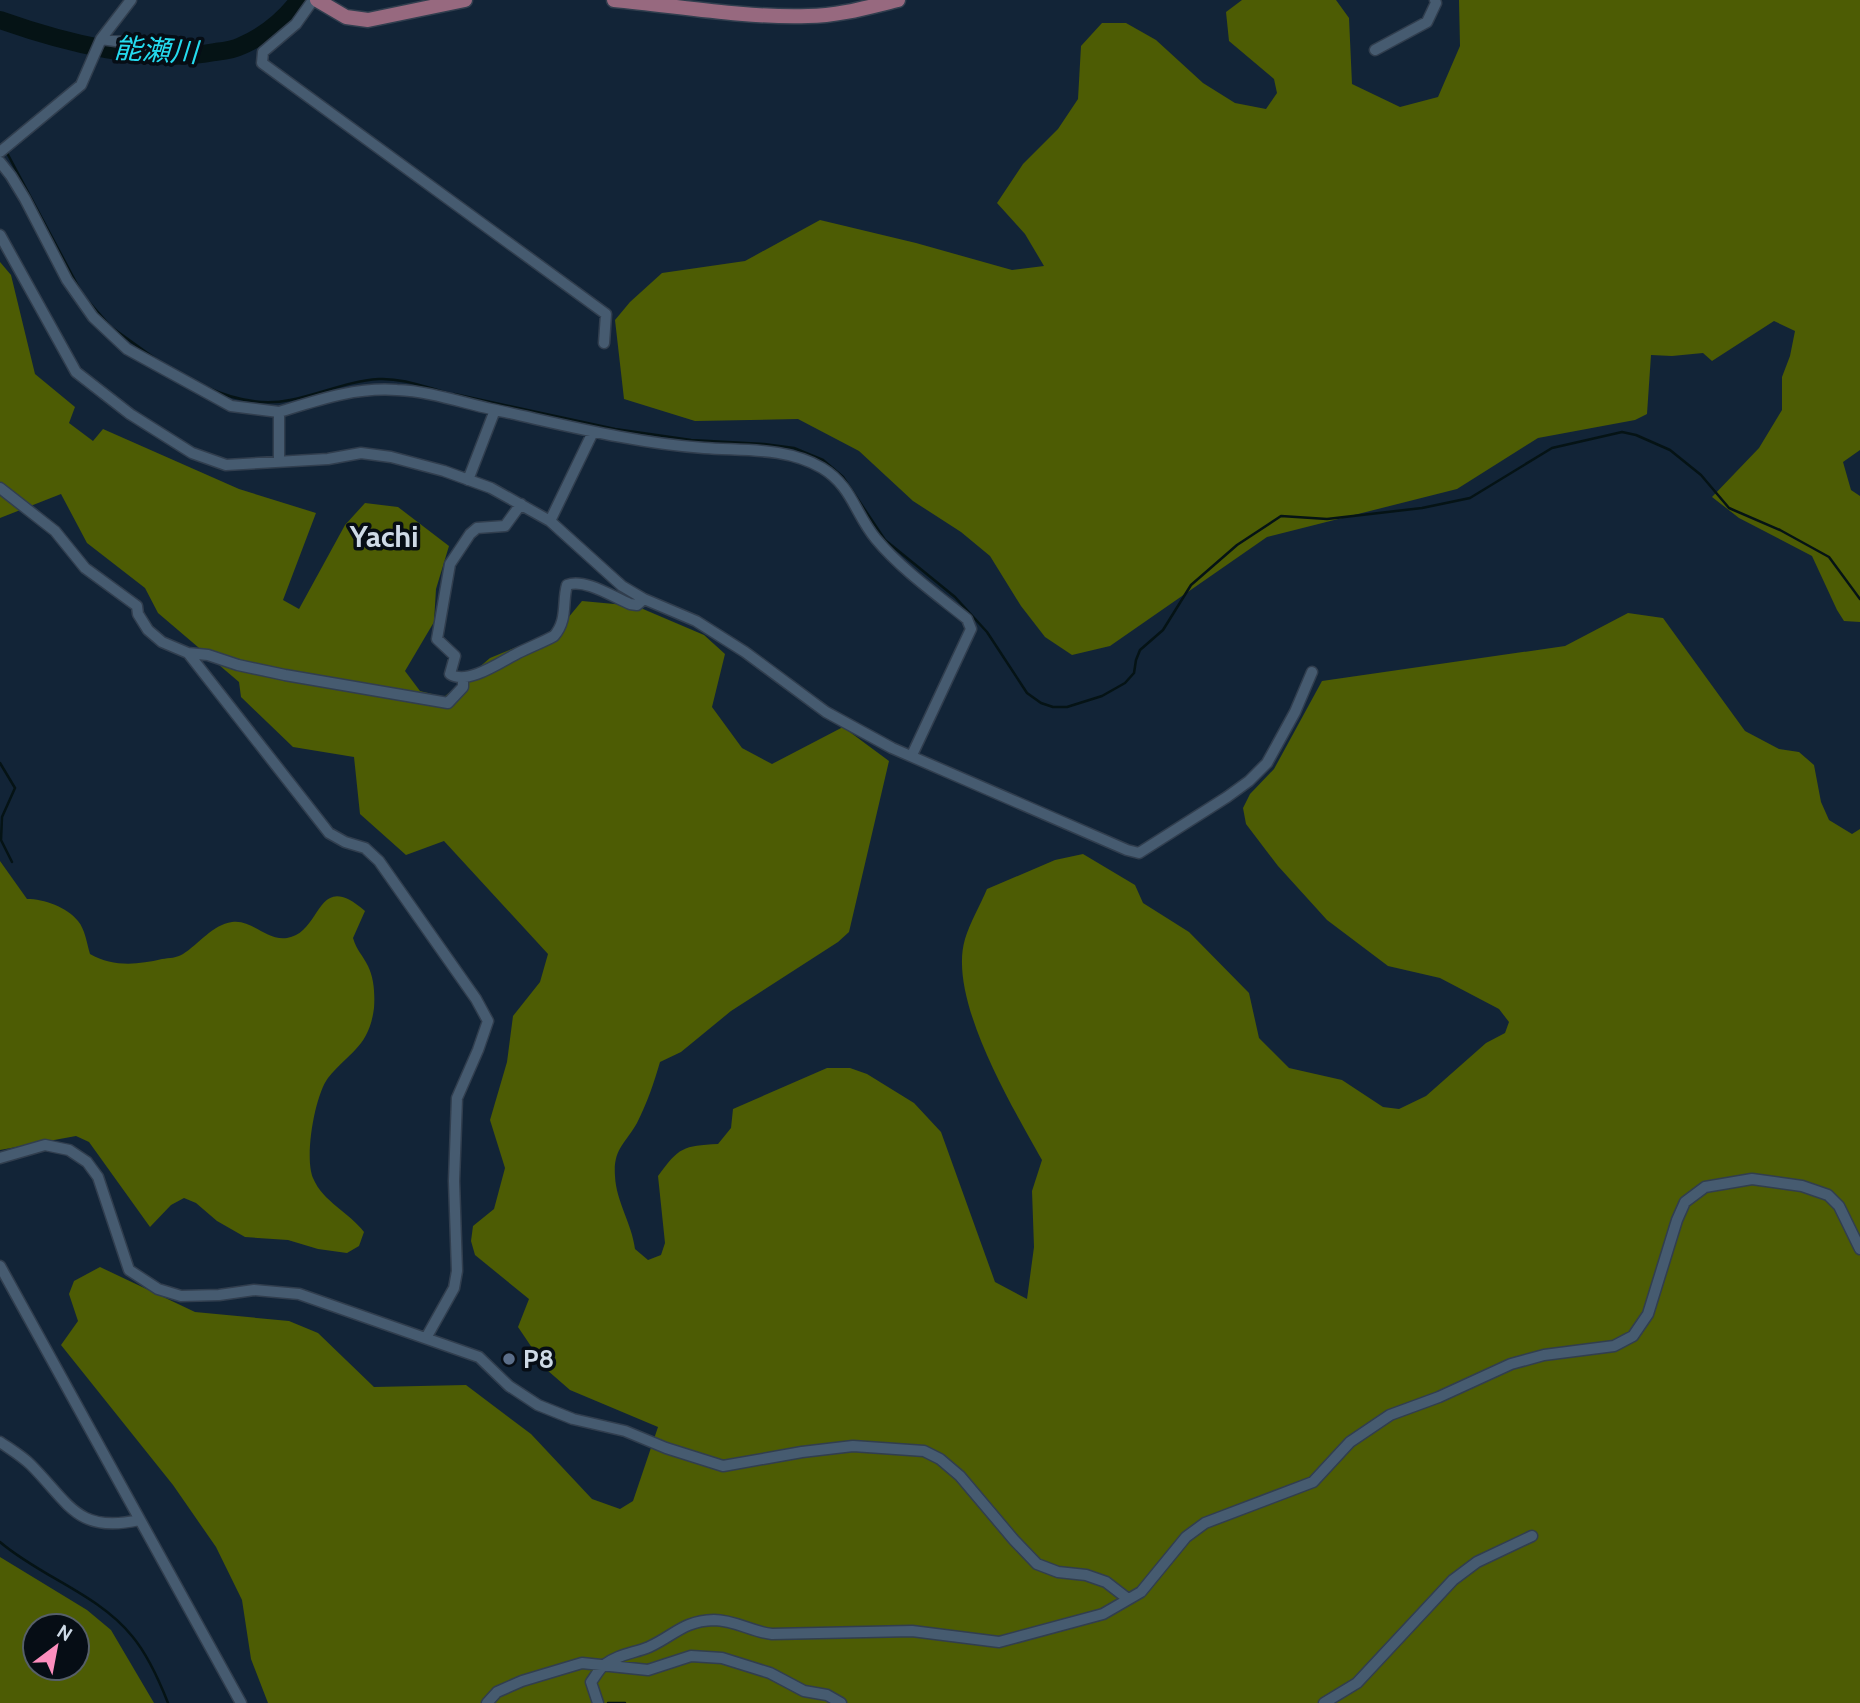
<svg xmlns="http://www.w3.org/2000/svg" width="1860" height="1703" viewBox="0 0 1860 1703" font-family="Cabin,'Noto Sans JP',sans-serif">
  <rect width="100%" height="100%" fill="#122437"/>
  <path fill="#4d5c04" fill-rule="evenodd" d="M1242 0H1336L1349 18 1352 84 1400 107 1438 97 1460 46 1459 0H1860V450L1843 462 1851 490 1860 496V622L1844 621 1837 610 1812 556 1739 518 1712 497 1759 448 1782 410V377L1790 356 1795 331 1774 321 1712 361 1703 353 1672 356 1651 355 1647 414 1635 420 1538 438 1457 489 1267 537 1110 646 1072 655 1045 637 1021 606 990 556 961 532 913 501 859 451 798 419 695 421 624 399 615 320 630 302 662 273 745 261 820 220 916 243 1012 270 1044 266 1025 234 997 203 1023 164 1058 129 1078 99 1081 46 1102 23H1126L1156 40 1203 83 1235 103 1266 109 1277 93 1274 79 1229 41 1226 12Z
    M0 262 11 275 35 374 75 407 69 423 93 441 103 429 239 489 316 513 283 600 299 609 345 525 365 503 398 507 449 546 436 589 434 622 405 671 420 691 444 697 490 658 558 630 582 601 636 606 704 635 725 654 712 707 742 748 772 764 843 727 889 761 849 932 838 942 731 1011 681 1052 660 1062C654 1083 647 1103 637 1123 625 1144 613 1149 615 1176 616 1201 632 1224 635 1249L648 1260 661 1255 665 1243 658 1176C679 1147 683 1146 718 1144L731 1128 733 1109 827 1068H850L867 1074 914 1103 941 1132 995 1282 1027 1299 1034 1247 1032 1191 1042 1160C1013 1108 947 999 965 939 970 922 980 906 987 889L1055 860 1083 854 1135 885 1143 903 1189 932 1249 993 1259 1038 1289 1068 1342 1080 1383 1107 1399 1109 1426 1096 1486 1043 1505 1033 1509 1022 1499 1009 1440 978 1388 966 1327 920 1278 866 1246 824 1243 808 1250 794 1274 769 1322 681 1565 646 1628 613 1663 618 1745 731 1779 749 1799 752 1814 765 1821 802 1829 820 1852 834 1860 829V1703H268L251 1659 242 1600 216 1547 173 1485 61 1345 78 1321 69 1294 74 1281 100 1267 195 1312 289 1321 318 1333 374 1387 466 1385 531 1434 592 1499 620 1509 633 1501 658 1427 570 1390 547 1370 518 1327 529 1299 475 1255 471 1241 473 1226 494 1209 505 1168 490 1120 507 1062 513 1016 540 982 548 954 444 841 406 855 360 814 354 757 293 747 241 697 239 682 158 613 145 588 87 543 61 494 0 518Z
    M0 861 27 899C44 899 67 907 78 921 85 929 87 944 90 954 113 967 137 965 162 959 169 958 177 958 183 954 199 944 212 925 232 922 252 919 266 941 287 938 323 933 315 868 365 911L353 938C357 951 362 954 368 966 374 978 375 994 374 1008 369 1047 350 1051 328 1078 315 1095 304 1157 313 1178 323 1202 349 1212 364 1232L359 1246 347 1253 318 1249 288 1240 245 1237 217 1221 196 1203 184 1198 171 1205 150 1227 89 1142 76 1136 0 1150Z
    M0 1557 87 1610 111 1630 154 1703H0ZM35 1626H77V1668H35Z"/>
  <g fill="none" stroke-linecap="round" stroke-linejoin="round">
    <path stroke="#051315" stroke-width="2.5" d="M6 151 80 290
      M88 301 111 327 157 360
      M206 387C232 399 261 406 290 400 320 394 348 381 379 379 402 378 425 387 448 393
      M454 394 615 429 691 440 764 444 794 448 823 460 843 477 885 540 955 597 987 632 1027 693 1041 703 1053 707H1067L1102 696 1125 683 1134 673 1136 660 1140 650 1163 630 1191 585 1237 545 1281 516 1327 519 1422 508 1470 498 1552 448 1622 432 1636 435 1670 450 1701 475 1729 508 1780 530 1829 557 1860 599
      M0 763 15 788 2 817 1 840 12 862
      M0 1542C41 1577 98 1594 132 1636 148 1655 159 1680 168 1703
      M608 1703H625"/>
    <path stroke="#051315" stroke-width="18" d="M0 20C62 42 149 65 215 52 223 51 233 50 241 46 264 36 284 20 299 0"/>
    <g stroke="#313e4e" stroke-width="13">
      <path id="minor" d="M313 0 296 24 263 52 262 63 606 314 604 343
        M101 39 172 49
        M1375 50 1427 22 1436 3 1435 0
        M0 152 81 85 101 39 131 0
        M0 162 11 176 25 199 67 280 93 317 127 349 231 406 279 412V462
        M0 235 76 372 130 414 192 453 226 465 328 459 361 453 391 457 444 471 491 488 550 521 622 586 644 599 696 621 745 652 826 712 892 748 1127 850 1139 853 1227 797 1249 781 1267 763 1295 712 1312 672
        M279 412C318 400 355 387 397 390 428 391 460 402 491 409 561 424 632 443 704 448 744 451 786 447 822 468 852 486 855 514 876 539 901 569 936 594 967 619L971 629 912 755
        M468 480 495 410
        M0 488 55 531 85 568 137 606 138 614 148 630 162 642 188 653 208 655 238 665 285 675 448 703 463 687V678
        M521 504 505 526 477 528 470 534 450 564 437 639 455 656 450 674C467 686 502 661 518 653 530 647 543 642 554 636 568 620 562 602 567 585 585 578 613 597 630 604L637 605 644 599
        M550 521 593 432
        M188 653 329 833 345 842 365 848 379 861 476 999 488 1021 478 1050 457 1098 454 1181 457 1271 454 1288 426 1338
        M0 1158 45 1145 69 1150 87 1162 98 1177 129 1270 158 1289 181 1296 219 1295 254 1290 299 1294 479 1357 509 1386 538 1405 573 1419 625 1431 666 1448 723 1466 802 1452 853 1446 924 1451 940 1459 960 1476 1014 1540 1037 1564 1058 1572 1086 1575 1106 1582 1128 1599
        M0 1266 241 1703
        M0 1442C10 1449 22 1456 31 1465 69 1503 77 1534 139 1520
        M487 1703 497 1692 522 1681 582 1663 648 1670 691 1656 722 1658 770 1673 804 1691 827 1695 841 1703
        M598 1703 591 1682C595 1677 599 1669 604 1665 618 1654 635 1653 649 1647 675 1635 683 1621 714 1620 735 1620 752 1632 772 1634L912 1631 999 1642 1103 1614 1141 1592 1186 1537 1205 1523 1313 1482 1350 1442 1390 1415 1439 1397 1511 1364 1544 1355 1614 1346 1633 1336 1648 1314 1677 1220 1685 1202 1705 1187 1752 1179 1802 1186 1828 1195 1839 1206 1860 1249
        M1324 1703 1357 1683 1453 1580 1477 1562 1532 1536"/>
    </g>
    <g stroke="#313e4e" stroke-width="17">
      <path id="major" d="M317 0 346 17 368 20 465 0
        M614 0C678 6 744 18 808 16 838 16 869 7 898 0"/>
    </g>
    <use href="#minor" stroke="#465b70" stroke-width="10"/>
    <use href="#major" stroke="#97697f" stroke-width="14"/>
  </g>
  <circle fill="#5c6f8a" stroke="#060d15" stroke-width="2.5" cx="509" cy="1359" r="7"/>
  <g text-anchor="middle" stroke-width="7" stroke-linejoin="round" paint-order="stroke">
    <g font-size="26" font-weight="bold" fill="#cedae6" stroke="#060d15" text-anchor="start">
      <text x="523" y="1368">P8</text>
    </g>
    <g font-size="28" font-style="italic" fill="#25dbef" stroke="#060d15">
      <text transform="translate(156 50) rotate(3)" y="10">能瀬川</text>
    </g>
    <g font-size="30" font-weight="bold" fill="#cedae6" stroke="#060d15">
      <text x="384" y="547">Yachi</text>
    </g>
  </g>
  <g transform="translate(56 1647) rotate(32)"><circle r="33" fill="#060d15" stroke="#565f69" stroke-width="2"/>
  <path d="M0-5L12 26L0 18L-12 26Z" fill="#fd8ebe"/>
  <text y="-10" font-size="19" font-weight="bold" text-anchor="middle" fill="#cedae6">N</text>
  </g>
</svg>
